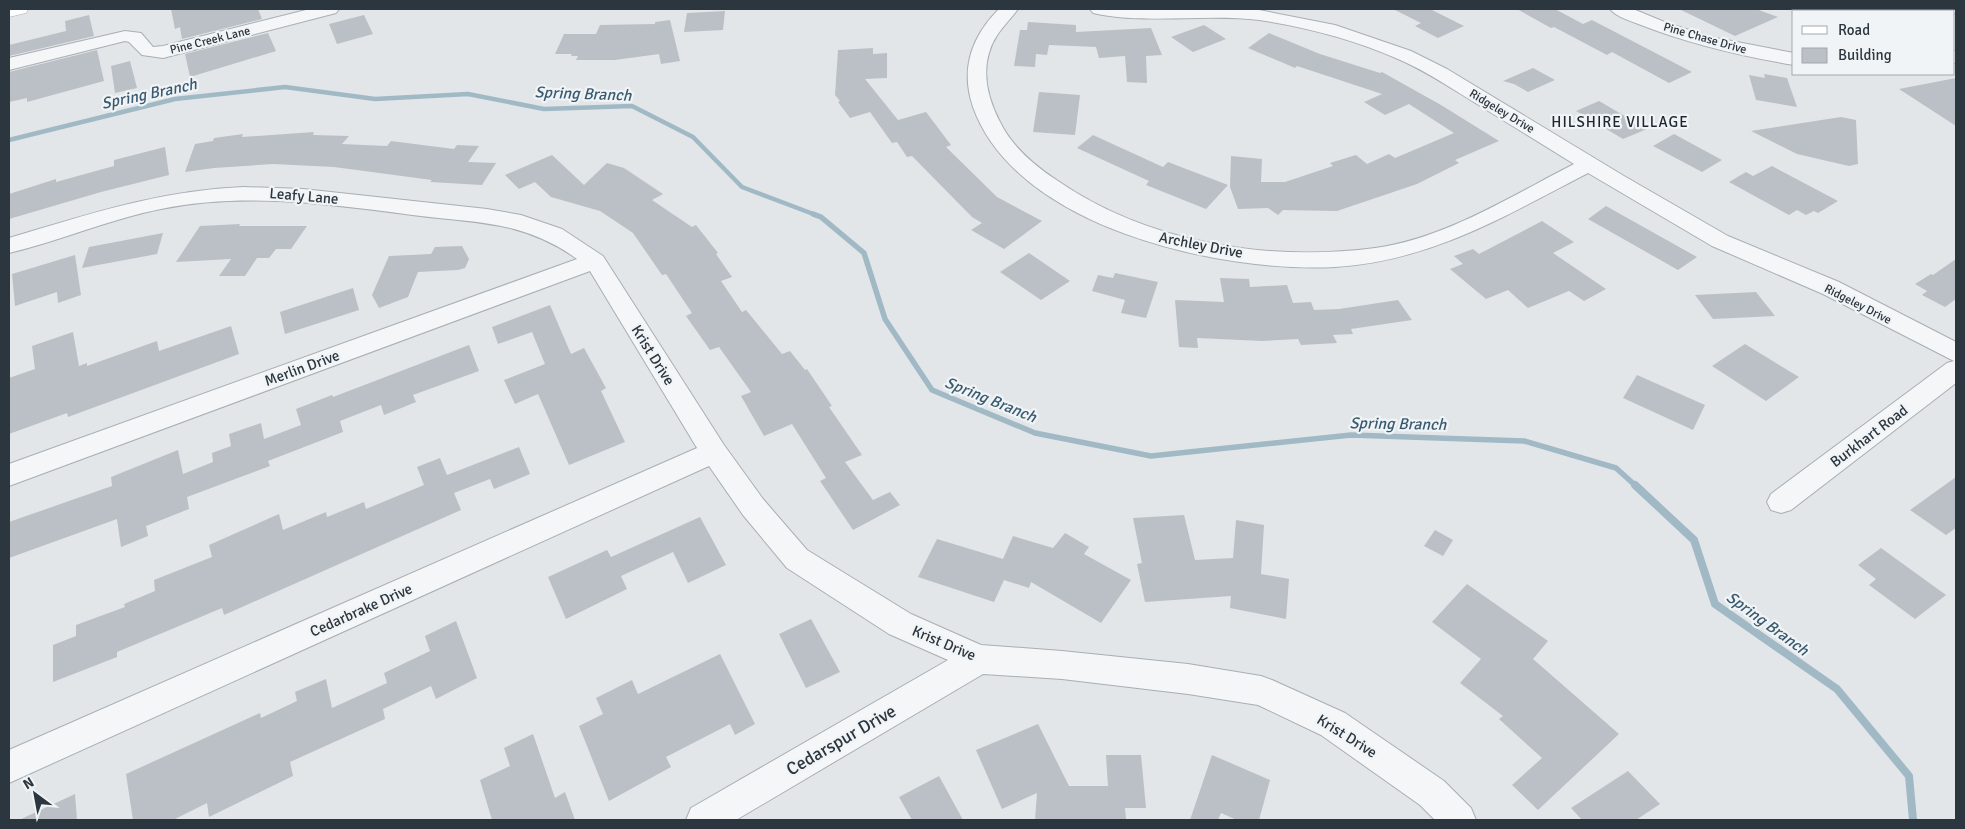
<svg xmlns="http://www.w3.org/2000/svg" width="1965" height="829" viewBox="0 0 1965 829" font-family="Signika,sans-serif">
  <rect width="100%" height="100%" fill="#e2e6e9"/>
  <g fill="none" stroke-linecap="round" stroke-linejoin="round">
    <path stroke="#a0b9c5" stroke-width="4.5" d="M9 140 175 99 285 87 375 99 468 94 544 109 632 106 693 137 742 187 816 215"/>
    <path stroke="#a0b9c5" stroke-width="5.5" d="M813 214 821 217 864 253 885 319 932 390 1035 433 1151 456 1351 435 1524 441 1616 468 1636 486"/>
    <path stroke="#a0b9c5" stroke-width="8" d="M1635 485 1694 540 1715 604 1837 689 1909 776 1913 820"/>
  </g>
  <path fill="#bac0c5" d="M171 9H258L262 19 182 39 180 27 175 29Z
    M1393 9H1430L1464 26 1438 38 1415 26 1421 23Z
    M1517 9H1555L1583 24 1592 20 1692 72 1669 83 1612 52 1607 55 1554 27 1551 28Z
    M1679 9H1756L1778 17 1735 36Z
    M725 11 723 30 684 32 687 13Z
    M89 15 94 36 9 56V45L66 31 65 21Z
    M364 15 373 34 337 44 329 24Z
    M670 20 680 61 661 64 659 54 615 60H576L578 56H571L572 54H555L564 34H596L600 25 655 24V22Z
    M1028 22 1076 25V32L1151 28 1162 55 1146 56 1147 83 1127 82 1125 56 1099 58 1096 47 1049 45 1047 55 1036 54 1035 67 1014 66 1020 30H1027Z
    M1204 25 1226 39 1193 52 1171 37Z
    M268 33 276 51 190 77 185 54Z
    M1269 33 1320 54 1380 73 1382 72 1441 105 1499 141 1455 160 1459 163 1417 184 1337 211 1283 210 1278 215 1268 208 1238 209 1230 187 1231 156 1262 159 1261 182H1285L1333 166 1330 163 1356 155 1367 164 1389 154 1395 158 1454 133 1409 104 1385 115 1364 102 1382 94 1297 66 1295 68 1248 48Z
    M873 48V54L887 53V78L865 79 898 120 926 112 951 145 946 147 997 197 1042 221 1004 249 971 230 982 223 972 217 912 156 907 157 897 142 892 143 870 112 850 118 838 102 840 101 835 95 838 50Z
    M97 50 104 81 27 102V98L9 102V72Z
    M130 61 137 88 115 93 111 66Z
    M1533 68 1555 80 1528 92 1514 84 1503 81Z
    M1764 74 1787 78 1797 107 1756 100 1749 75 1765 78Z
    M1956 78V126L1899 89Z
    M1039 92 1080 95 1075 135 1033 132Z
    M1599 101 1647 129 1623 139 1576 111Z
    M1841 117 1856 120 1858 164 1849 166 1797 154 1751 131Z
    M314 132 313 135 349 136 342 144 387 146 391 141 454 149 457 145 479 146 468 162 496 163 482 185 430 182 432 180 334 167 273 164 214 168 185 172 195 144 213 141 214 138 243 134 242 137Z
    M1674 134 1722 160 1702 172 1653 146Z
    M1093 135 1163 167 1168 162 1228 185 1206 209 1146 185 1149 181 1077 148Z
    M165 147 169 175 101 192 9 219V194L56 179V182L114 166V160Z
    M552 155 584 185 607 163 624 168 663 194 652 200 692 227 696 225 718 253 716 254 732 277 721 281 742 312 746 310 782 354 790 351 805 370 807 369 832 406 829 407 862 455 845 462 873 500 890 492 900 505 853 530 820 481 826 478 792 424 764 436 741 396 751 392 719 347 710 350 686 316 692 313 666 274 662 275 633 233 600 211 551 197 535 182 519 189 505 175Z
    M1772 166 1838 201 1818 213 1814 211 1806 215 1797 210 1789 215 1729 182 1746 172 1753 176Z
    M1606 206 1697 257 1678 270 1588 219Z
    M1542 221 1574 242 1553 253 1606 289 1584 301 1569 291 1528 308 1508 290 1486 299 1450 269 1463 264 1454 256 1473 249 1479 254Z
    M240 224 239 226H307L291 249H276L269 258H257L245 276H219L231 259 176 262 200 226Z
    M163 233 157 254 82 268 89 247Z
    M462 246 469 259 465 268 458 270 418 272 408 297 379 308 372 295 389 256 431 254 435 247Z
    M1029 253 1070 281 1041 300 1000 272Z
    M75 255 81 295 58 303 57 292 15 306 12 274Z
    M1956 259V299L1945 307 1922 295 1927 291 1915 284 1931 274 1933 275Z
    M1115 273 1158 282 1146 318 1121 313 1125 300 1092 291 1098 275 1113 278Z
    M1220 278 1249 279 1250 287 1287 285 1293 303 1311 302 1314 310 1339 309 1398 300 1412 320 1351 329 1353 334 1333 335 1337 343 1301 345 1298 339 1262 341 1197 338 1198 348 1179 347 1175 300 1224 302Z
    M353 288 359 310 285 334 280 312Z
    M1756 292 1775 316 1713 319 1695 295Z
    M550 305 571 354 584 348 606 388 601 391 625 442 569 465 538 394 515 404 504 380 545 364 532 332 498 344 492 327Z
    M231 326 239 354 68 417 67 413 9 434V378L35 369 32 346 73 332 79 366 87 363V366L157 341 159 351Z
    M1745 344 1799 377 1766 401 1712 366Z
    M469 345 479 371 413 395 416 402 384 415 381 405 340 421 343 432 268 461 270 466 187 497 189 509 146 526 148 536 121 547 117 519 9 558V522L112 486 111 477 178 450 183 474 213 462 212 453 231 446 229 434 261 423 264 439 301 425 296 409 332 395 333 397Z
    M1637 375 1705 405 1693 430 1623 398Z
    M519 447 530 474 494 489 490 479 454 493 461 510 224 615 222 608 117 652V657L53 682V645L76 636V625L125 607 124 604 155 591 154 580 212 557 209 545 279 514 283 530 326 512 327 517 364 502 366 509 424 485 417 467 440 458 447 475Z
    M1956 477V528L1946 535 1910 510Z
    M1184 515 1195 560 1233 558 1236 520 1264 525 1261 574 1289 579 1286 619 1230 608 1231 596 1145 602 1137 564 1142 563 1133 518Z
    M700 517 726 565 688 583 673 552 621 576 627 589 566 619 548 577 607 550 611 557Z
    M1435 530 1453 540 1443 556 1424 546Z
    M1065 533 1089 547 1084 554 1131 580 1101 623 1031 582 1029 588 1004 580 994 602 918 577 937 539 1003 559 1013 536 1053 548Z
    M1881 548 1946 595 1915 619 1869 585 1876 579 1858 565Z
    M1467 584 1548 641 1533 659 1619 734 1538 810 1512 785 1542 758 1499 719 1503 716 1460 683 1481 659 1432 622Z
    M811 619 840 672 806 688 779 634Z
    M456 621 477 678 436 699 431 686 383 709 385 719 290 762 293 776 209 817 207 803 173 820H133L126 774 260 713 261 718 297 701 295 692 326 679 332 708 387 683 384 673 430 651 425 636Z
    M720 654 755 724 735 735 730 724 666 757 671 767 609 801 579 726 603 714 596 698 632 680 638 694Z
    M1038 724 1069 786H1108L1106 755H1141L1146 808H1125L1126 819 1035 820 1037 793 1002 809 976 750Z
    M533 734 555 798 565 792 575 820H492L480 780 510 766 504 748Z
    M1212 755 1270 780 1259 820H1237L1221 813 1218 820H1190Z
    M1628 771 1660 804 1636 820H1582L1571 808Z
    M939 776 963 820H912L899 797Z
    M75 794 77 820H19Z"/>
  <g fill="none" stroke-linecap="round" stroke-linejoin="round">
    <g stroke="#a8aeb3" stroke-width="2">
      <path id="street" d="M310 9H339L336 13 163 58 142 55 129 42 125 41 9 70V58L125 31 141 33 153 47 163 46Z
        M999 9H1018C1007 24 994 34 989 53 982 76 989 101 1000 122 1012 147 1035 166 1058 181 1148 243 1268 262 1375 248 1446 238 1511 196 1574 164 1542 144 1509 124 1477 104 1451 88 1426 71 1398 59 1355 40 1306 27 1259 20 1206 13 1143 25 1093 13L1090 9H1245L1259 10 1335 25 1411 51 1447 69 1624 176 1728 236 1839 282 1956 342V383L1791 510 1781 513 1771 510 1767 502 1771 494 1947 363 1954 361 1823 294 1712 246 1588 173C1505 216 1431 261 1335 267 1221 273 1016 228 973 107 960 69 972 36 999 9Z
        M1610 9H1633L1667 23 1711 37 1794 53V65C1741 56 1690 44 1641 25 1631 21 1616 17 1610 9Z
        M1935 9H1954L1956 11 1954 14V11H1937Z
        M1956 50V62L1954 63V51Z
        M243 187 303 189 487 209 521 215 562 229 603 256 724 445 763 499 807 550 911 614 981 645 1062 651 1188 664 1261 676 1272 680 1345 713 1444 781 1471 808 1476 820H1435L1420 805 1321 735 1258 705 1188 694 1062 679 983 674 736 820H686L691 808 948 660 889 634 787 568 743 515 709 466 9 783V750L697 448 590 271 9 486V464L577 259C523 220 475 223 412 215 329 204 245 192 161 209 109 219 60 241 9 253V238C90 214 157 191 243 187Z"/>
    </g>
    <g stroke="#a8aeb3" stroke-width="1">
      <path id="secondary" d="M9 9H28L26 13 9 17Z"/>
    </g>
    <use href="#street" fill="#f4f6f8" fill-rule="evenodd"/>
    <use href="#secondary" fill="#fff" fill-rule="evenodd"/>
  </g>
  <g text-anchor="middle" stroke-width="4.5" stroke-linejoin="round" paint-order="stroke">
    <g font-size="12" fill="#2c363f" stroke="#f1f4f6">
      <text transform="translate(1705 38) rotate(16)" y="4">Pine Chase Drive</text>
      <text transform="translate(210 40) rotate(-14)" y="4">Pine Creek Lane</text>
      <text transform="translate(1502 111) rotate(31)" y="4">Ridgeley Drive</text>
      <text transform="translate(1858 304) rotate(27)" y="4">Ridgeley Drive</text>
    </g>
    <g font-size="15" letter-spacing="1" fill="#1e2730" stroke="#f1f4f6">
      <text x="1620" y="127">HILSHIRE VILLAGE</text>
    </g>
    <g font-size="15" fill="#2c363f" stroke="#f1f4f6">
      <text transform="translate(304 196) rotate(5)" y="5">Leafy Lane</text>
      <text transform="translate(1201 245) rotate(11)" y="5">Archley Drive</text>
      <text transform="translate(653 355) rotate(58)" y="5">Krist Drive</text>
      <text transform="translate(302 368) rotate(-20)" y="5">Merlin Drive</text>
      <text transform="translate(1869 436) rotate(-37)" y="5">Burkhart Road</text>
      <text transform="translate(361 610) rotate(-24)" y="5">Cedarbrake Drive</text>
      <text transform="translate(944 643) rotate(23)" y="5">Krist Drive</text>
      <text transform="translate(1347 736) rotate(32)" y="5">Krist Drive</text>
    </g>
    <g font-size="16" font-style="italic" fill="#395b6f" stroke="#f1f4f6">
      <text transform="translate(149 93) rotate(-12)" y="6">Spring Branch</text>
      <text transform="translate(583 93) rotate(2)" y="6">Spring Branch</text>
      <text transform="translate(991 399) rotate(22)" y="6">Spring Branch</text>
      <text transform="translate(1398 423) rotate(1)" y="6">Spring Branch</text>
      <text transform="translate(1768 623) rotate(36)" y="6">Spring Branch</text>
    </g>
    <g font-size="18" fill="#2c363f" stroke="#f1f4f6">
      <text transform="translate(841 740) rotate(-30)" y="6">Cedarspur Drive</text>
    </g>
  </g>
  <rect width="1965" height="829" fill="none" stroke="#2c363f" stroke-width="20"/>
  <rect x="1792" y="10" width="162" height="65" fill="#f1f4f6" stroke="#a2a8ad"/>
  <rect x="1802" y="26" width="25" height="8" fill="#ffffff" stroke="#a2a8ad"/>
  <text x="1838" y="35" font-size="15" fill="#2c363f">Road</text>
  <rect x="1802" y="48" width="25" height="15" fill="#bac0c5" stroke="#a2a8ad"/>
  <text x="1838" y="60" font-size="15" fill="#2c363f">Building</text>
  <g transform="translate(35 794) rotate(328)" stroke="#f1f4f6" stroke-width="4" paint-order="stroke">
  <path d="M0-4L9 19L0 12L-9 19Z" fill="#2c363f"/>
  <text y="-8" font-size="14" font-weight="bold" text-anchor="middle" fill="#2c363f">N</text>
  </g>
</svg>
